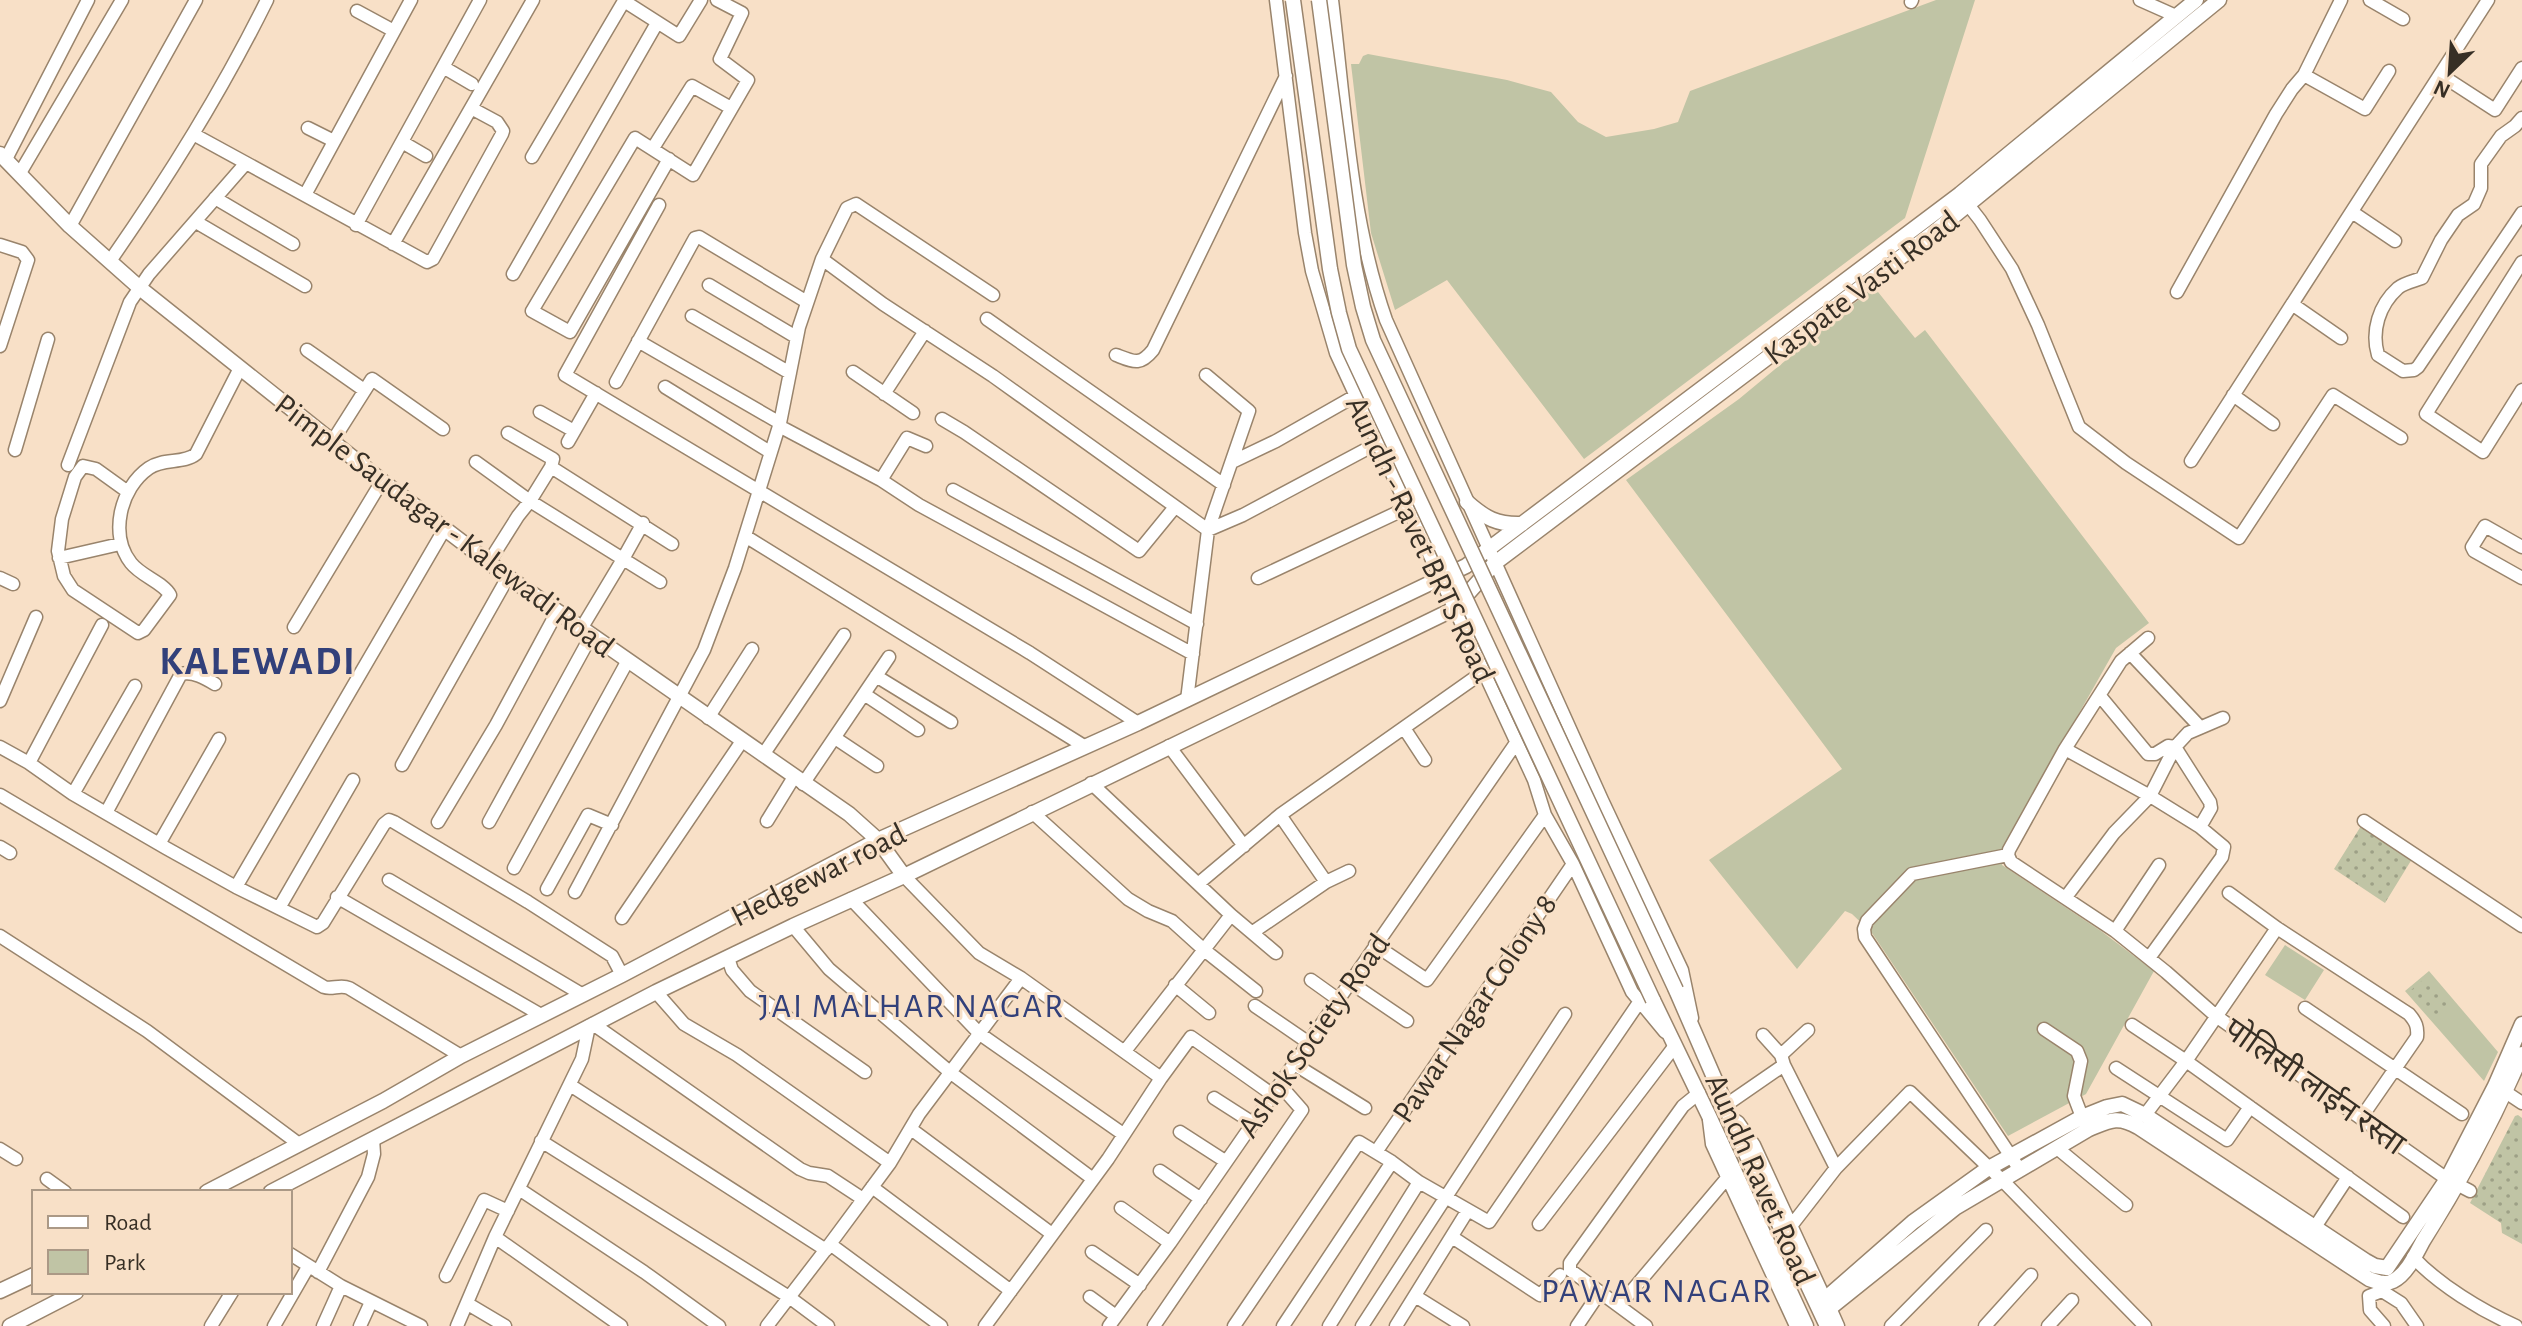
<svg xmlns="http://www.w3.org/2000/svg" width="2522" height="1326" viewBox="0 0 2522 1326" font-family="'Alegreya Sans','Noto Sans Devanagari',sans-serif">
  <defs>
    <pattern id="park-dots" width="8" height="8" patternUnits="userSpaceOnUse" patternTransform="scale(2)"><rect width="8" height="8" fill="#c0c4a5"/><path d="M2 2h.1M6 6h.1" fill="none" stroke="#9da086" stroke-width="1.8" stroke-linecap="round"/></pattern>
  </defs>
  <rect width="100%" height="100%" fill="#f8e0c7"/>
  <path fill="#c0c4a5" d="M1936 0H1975L1905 218 1584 459 1447 280 1395 310 1371 233 1351 64H1359L1363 56 1368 54 1507 80 1551 92 1578 122 1606 137 1654 129 1678 122 1690 91Z
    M1874 287 1915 338 1925 330 2149 623 2116 648 2002 849V865L2101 931 2154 971 2086 1094 2008 1136 1872 933 1852 914 1845 911 1797 969 1709 860 1842 769 1626 480 1739 399Z
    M2285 945 2324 970 2305 1000 2265 975Z
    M2429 971 2498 1052 2484 1081 2405 991Z"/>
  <path fill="url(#park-dots)" d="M2361 826 2412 859 2385 903 2334 869Z
    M2425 978 2450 1006 2434 1020 2410 991Z
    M2518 1115 2522 1118V1244L2502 1233 2501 1223 2470 1203 2515 1116Z"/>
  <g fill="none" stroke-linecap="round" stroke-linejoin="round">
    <g stroke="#99846c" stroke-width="15">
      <path id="minor" d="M1276 0 1305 233 1312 271 1336 353 1534 780 1545 815 1573 864 1632 992 1665 1032
        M1332 0C1345 107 1350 217 1386 320L1602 800 1682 970 1692 1018
        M2140 0 2176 16
        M2341 0 2304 75 2365 109 2389 71
        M2370 0 2403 19
        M1911 2 1912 0
        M357 11 394 31
        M443 67 472 84
        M2441 75 2495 110 2522 68
        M2522 118 2515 126 2501 136 2481 164V188L2474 204 2458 215 2441 240 2422 278C2414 281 2404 283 2398 288 2379 305 2371 331 2378 355L2403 371 2414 370 2418 367 2522 213
        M308 128 334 141
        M193 134 427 262 433 259 502 134 503 131 497 122 471 108
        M402 142 426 156
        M653 148 692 86 731 108
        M532 157 624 1 679 36 701 0
        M6 159 88 0
        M669 159 570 332 532 311 635 138 693 175 748 80 720 59 742 13 717 0
        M20 173 122 0
        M305 195 411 0
        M1962 197 1980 220 2012 269 2038 325 2079 427 2126 463 2239 538 2333 395 2401 438
        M215 198 293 244
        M659 205 565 375 1030 653 1138 723
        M2352 212 2395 241
        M196 222 305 286
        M356 225 480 0
        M70 226 196 0
        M393 244 533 0
        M0 245 22 252 28 260 0 346
        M822 259 847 208 856 204 993 295
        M110 261C168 178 222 91 267 0
        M2522 262 2426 414 2483 452 2522 390
        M513 274 657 23
        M709 285 796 337
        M2177 292 2276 114 2292 89 2304 75
        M2292 304 2341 338
        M692 316 790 373
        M987 319 1224 485
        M638 341 780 423
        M307 350 364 390
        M1116 355C1134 362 1140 366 1153 350L1286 76
        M853 372 913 413
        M616 382 695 238 699 237 807 302
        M665 387 770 452
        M884 394 925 331
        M2233 395 2273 424
        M540 412 574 431
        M942 419 964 432 1139 551 1175 507
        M779 426 881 480 919 505 1193 654
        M508 433 553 459 551 467
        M332 442 372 379 443 429
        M568 442 596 393
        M15 450 48 339
        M2191 461 2488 0
        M476 462 530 501 551 467 672 544
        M1232 462 1276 441 1355 396
        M68 465 130 302 149 274 246 163
        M881 480 907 438 926 446
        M953 490 1197 624
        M128 492 96 469 83 466 75 477 62 519 58 551 64 576 73 590 138 633 144 630 170 595C164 583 141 576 131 563 109 535 120 488 149 468 163 458 184 464 196 454L240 368
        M643 523 623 559 660 582
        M745 536 1084 746
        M2522 547 2485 526 2472 547 2474 551 2522 578
        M59 558 120 544
        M489 562 518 516 530 501 623 559 581 629
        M0 578 13 584
        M1258 578 1407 508
        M294 627 382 481
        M2148 638 2121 661 2065 749 2009 850 2008 855 2011 862 2115 931 2166 972 2216 1016 2447 1179 2470 1191
        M2130 653 2200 727
        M876 676 951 722
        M864 694 918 730
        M2100 696 2148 754H2155L2168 746 2175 747 2210 802 2211 808 2200 827
        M1187 700 1208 530 1249 411 1206 375
        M0 701 36 617
        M708 718 752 649
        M1404 728 1425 760
        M835 738 877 766
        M1169 746 1244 846
        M0 747 29 763 73 794 166 848 236 887 317 927 323 923 384 824 389 820 394 822 528 902 612 956 622 975
        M2065 749 2150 796 2200 827 2224 847 2222 857 2149 958
        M763 755 844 635
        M29 763 102 625
        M402 765 508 577
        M1091 783 1231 915 1276 953
        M803 784 889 657
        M73 794 135 686
        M0 795 324 987C332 990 340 984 349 988L461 1056
        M1032 812 1128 899 1148 911 1172 921 1203 949 1256 991
        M106 813 181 674C193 671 205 678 215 684
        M1280 815 1326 882
        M767 821 794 777
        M2364 821 2522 926
        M438 822 496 725 557 612
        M489 822 591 636
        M159 844 219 739
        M0 847 10 853
        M2008 855 1912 874 1867 921 1864 929 1865 937 2020 1170
        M514 868 627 662
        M389 880 583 995
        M1199 883 1280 815 1483 672
        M236 887 444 530
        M547 889 588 815 612 825
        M575 892 704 650 735 568 780 423 799 327 822 259 883 304 993 376 1208 530 1243 515 1376 444
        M2229 893 2277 928 2409 1014C2416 1022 2418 1027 2417 1037L2361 1118
        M337 897 541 1015
        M2066 897 2114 833 2150 796 2175 747 2188 733 2223 718
        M851 899 980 1034 1123 1134
        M279 908 353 780
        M622 918 742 741
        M793 926 829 969 951 1073 1093 1179
        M2115 931 2159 865
        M1253 932 1326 882 1349 871
        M0 936 147 1031 299 1144
        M1375 945 1427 980 1545 815
        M728 958 732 970 750 991 865 1072
        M1311 980 1339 1000
        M1351 983 1407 1021
        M1175 985 1209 1013
        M656 992 684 1024 737 1055 890 1163
        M1255 1006 1309 1043
        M2305 1008 2462 1114
        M593 1024 800 1169 809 1173 828 1176 863 1199
        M2132 1025 2186 1061 2403 1217
        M2044 1029 2077 1051 2081 1061 2074 1096 2082 1117
        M1763 1035 1781 1055 1784 1065 1836 1168
        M1125 1051 1231 915
        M1781 1055 1808 1030
        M1294 1064 1365 1108
        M2116 1068 2227 1140 2250 1107
        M1161 1078 1191 1037 1273 1095
        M570 1085 826 1250
        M2498 1087 2522 1103
        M1214 1098 1253 1123
        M1726 1105 1784 1065
        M2145 1115 2186 1061 2277 928
        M1730 1117 1738 1122 1754 1145 1825 1299 1821 1301
        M1709 1120 1712 1144 1796 1326
        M911 1129 1052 1234
        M1180 1132 1225 1161
        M541 1141 789 1297 828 1326
        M2057 1148 2126 1205
        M0 1149 16 1159
        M1376 1152 1573 864
        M1160 1171 1201 1199
        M47 1179 65 1192
        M1419 1182 1489 1222 1640 1001
        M872 1187 1011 1291
        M519 1189 644 1272 719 1326
        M1121 1208 1170 1243
        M1539 1224 1674 1047
        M1791 1226 1836 1168 1910 1092 2002 1180 2145 1326
        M2315 1227 2348 1177
        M495 1237 621 1326
        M1452 1237 1540 1295 1560 1275
        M830 1244 941 1326
        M1092 1252 1140 1285
        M290 1254 341 1286 421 1326
        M2413 1257C2439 1285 2482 1311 2516 1326
        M318 1272 368 1177 374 1154 373 1139
        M446 1276 484 1200 508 1211
        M1415 1296 1463 1326
        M1090 1297 1116 1316
        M468 1304 505 1326
        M1619 1306 1727 1178
        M1826 1310 1830 1308 1838 1326
        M211 1326 232 1292
        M274 1326 308 1267
        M323 1326 341 1286
        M360 1326 371 1302
        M457 1326 495 1237 582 1059 589 1026
        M767 1326 830 1244 890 1163 919 1114 1021 978 979 953 904 876
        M985 1326 1108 1159 1161 1078 1021 978
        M1109 1326 1170 1243 1516 743
        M1154 1326 1302 1110 1280 1085
        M1234 1326 1359 1142 1392 1162 1419 1182 1329 1326
        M1283 1326 1392 1162
        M1362 1326 1565 1014
        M1396 1326 1468 1210
        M1577 1326 1600 1292
        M1646 1326 1570 1270V1263L1683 1106 1699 1093
        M1891 1326 1986 1230
        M1985 1326 2031 1275
        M2048 1326 2072 1300
        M2384 1326 2370 1310 2369 1296 2382 1291 2401 1303 2417 1326"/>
    </g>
    <g stroke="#99846c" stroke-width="17">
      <path id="major" d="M0 154 70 226 141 289 382 481 508 577 849 814 878 840 904 876
        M1467 502C1485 518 1497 525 1522 524
        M1676 990 1726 1105 1732 1124 1827 1326
        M1653 1000 1709 1116 1806 1326
        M2522 1024 2495 1086 2447 1179 2387 1268 2375 1266 2366 1261 2145 1115 2122 1104 2107 1107 2082 1117 1987 1169 1913 1222 1825 1299 1830 1308 1955 1208 2089 1129C2109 1121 2117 1115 2138 1127L2369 1279C2378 1282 2385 1285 2393 1281 2407 1274 2416 1254 2423 1241 2461 1181 2494 1119 2522 1054
        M207 1192 383 1101 461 1056 622 975 878 840 1138 723 1466 566 1960 194 2196 0
        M271 1192 656 992 793 926 904 876 1454 609 1495 563 1938 229 2219 0
        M0 1291 34 1275
        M10 1326 76 1292"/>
    </g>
    <use href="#minor" stroke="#fff" stroke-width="12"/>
    <use href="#major" stroke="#fff" stroke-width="14"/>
    <g stroke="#99846c" stroke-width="17" stroke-linecap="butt">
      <path id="major-bridge" d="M1293 0 1330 269 1339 313 1349 349 1653 1000
        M1319 0 1354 265 1363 307 1373 340 1676 990"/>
    </g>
    <use href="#major-bridge" stroke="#fff" stroke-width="14"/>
  </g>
  <g text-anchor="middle" stroke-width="6" stroke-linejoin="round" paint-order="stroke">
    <g font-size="32" fill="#372f25" stroke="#f8e0c7">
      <text transform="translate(1861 287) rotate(-37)" y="11">Kaspate Vasti Road</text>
      <text transform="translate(445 525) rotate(37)" y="11">Pimple Saudagar - Kalewadi Road</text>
      <text transform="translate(1421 539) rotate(65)" y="11">Aundh - Ravet BRTS Road</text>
      <text transform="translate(818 874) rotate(-27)" y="11">Hedgewar road</text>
      <text transform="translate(1474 1008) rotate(-56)" y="11">Pawar Nagar Colony 8</text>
      <text transform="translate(1313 1035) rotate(-55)" y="11">Ashok Society Road</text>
      <text transform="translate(2315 1086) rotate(35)" y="11">पोलिसी लाईन रस्ता</text>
      <text transform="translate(1761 1179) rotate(66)" y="11">Aundh Ravet Road</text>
    </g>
    <g font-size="34" letter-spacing="2" fill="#32407a" stroke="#f8e0c7">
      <text x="912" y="1017">JAI MALHAR NAGAR</text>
      <text x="1657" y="1302">PAWAR NAGAR</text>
    </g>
    <g font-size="40" font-weight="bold" letter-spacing="2" fill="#32407a" stroke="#f8e0c7">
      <text x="258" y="674">KALEWADI</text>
    </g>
  </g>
  <rect x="32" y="1190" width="260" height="104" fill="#f8e0c7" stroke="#ab9986" stroke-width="2"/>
  <rect x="48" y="1216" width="40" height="12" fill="#ffffff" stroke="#ab9986" stroke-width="2"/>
  <text x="104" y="1230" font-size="24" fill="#372f25">Road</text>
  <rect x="48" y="1250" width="40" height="24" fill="#c0c4a5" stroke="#ab9986" stroke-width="2"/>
  <text x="104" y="1270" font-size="24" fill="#372f25">Park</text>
  <g transform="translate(2450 72) rotate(205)" stroke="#f8e0c7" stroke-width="6" paint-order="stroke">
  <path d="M0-6L14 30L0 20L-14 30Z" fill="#372f25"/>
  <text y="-12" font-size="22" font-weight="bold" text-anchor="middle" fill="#372f25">N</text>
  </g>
</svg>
